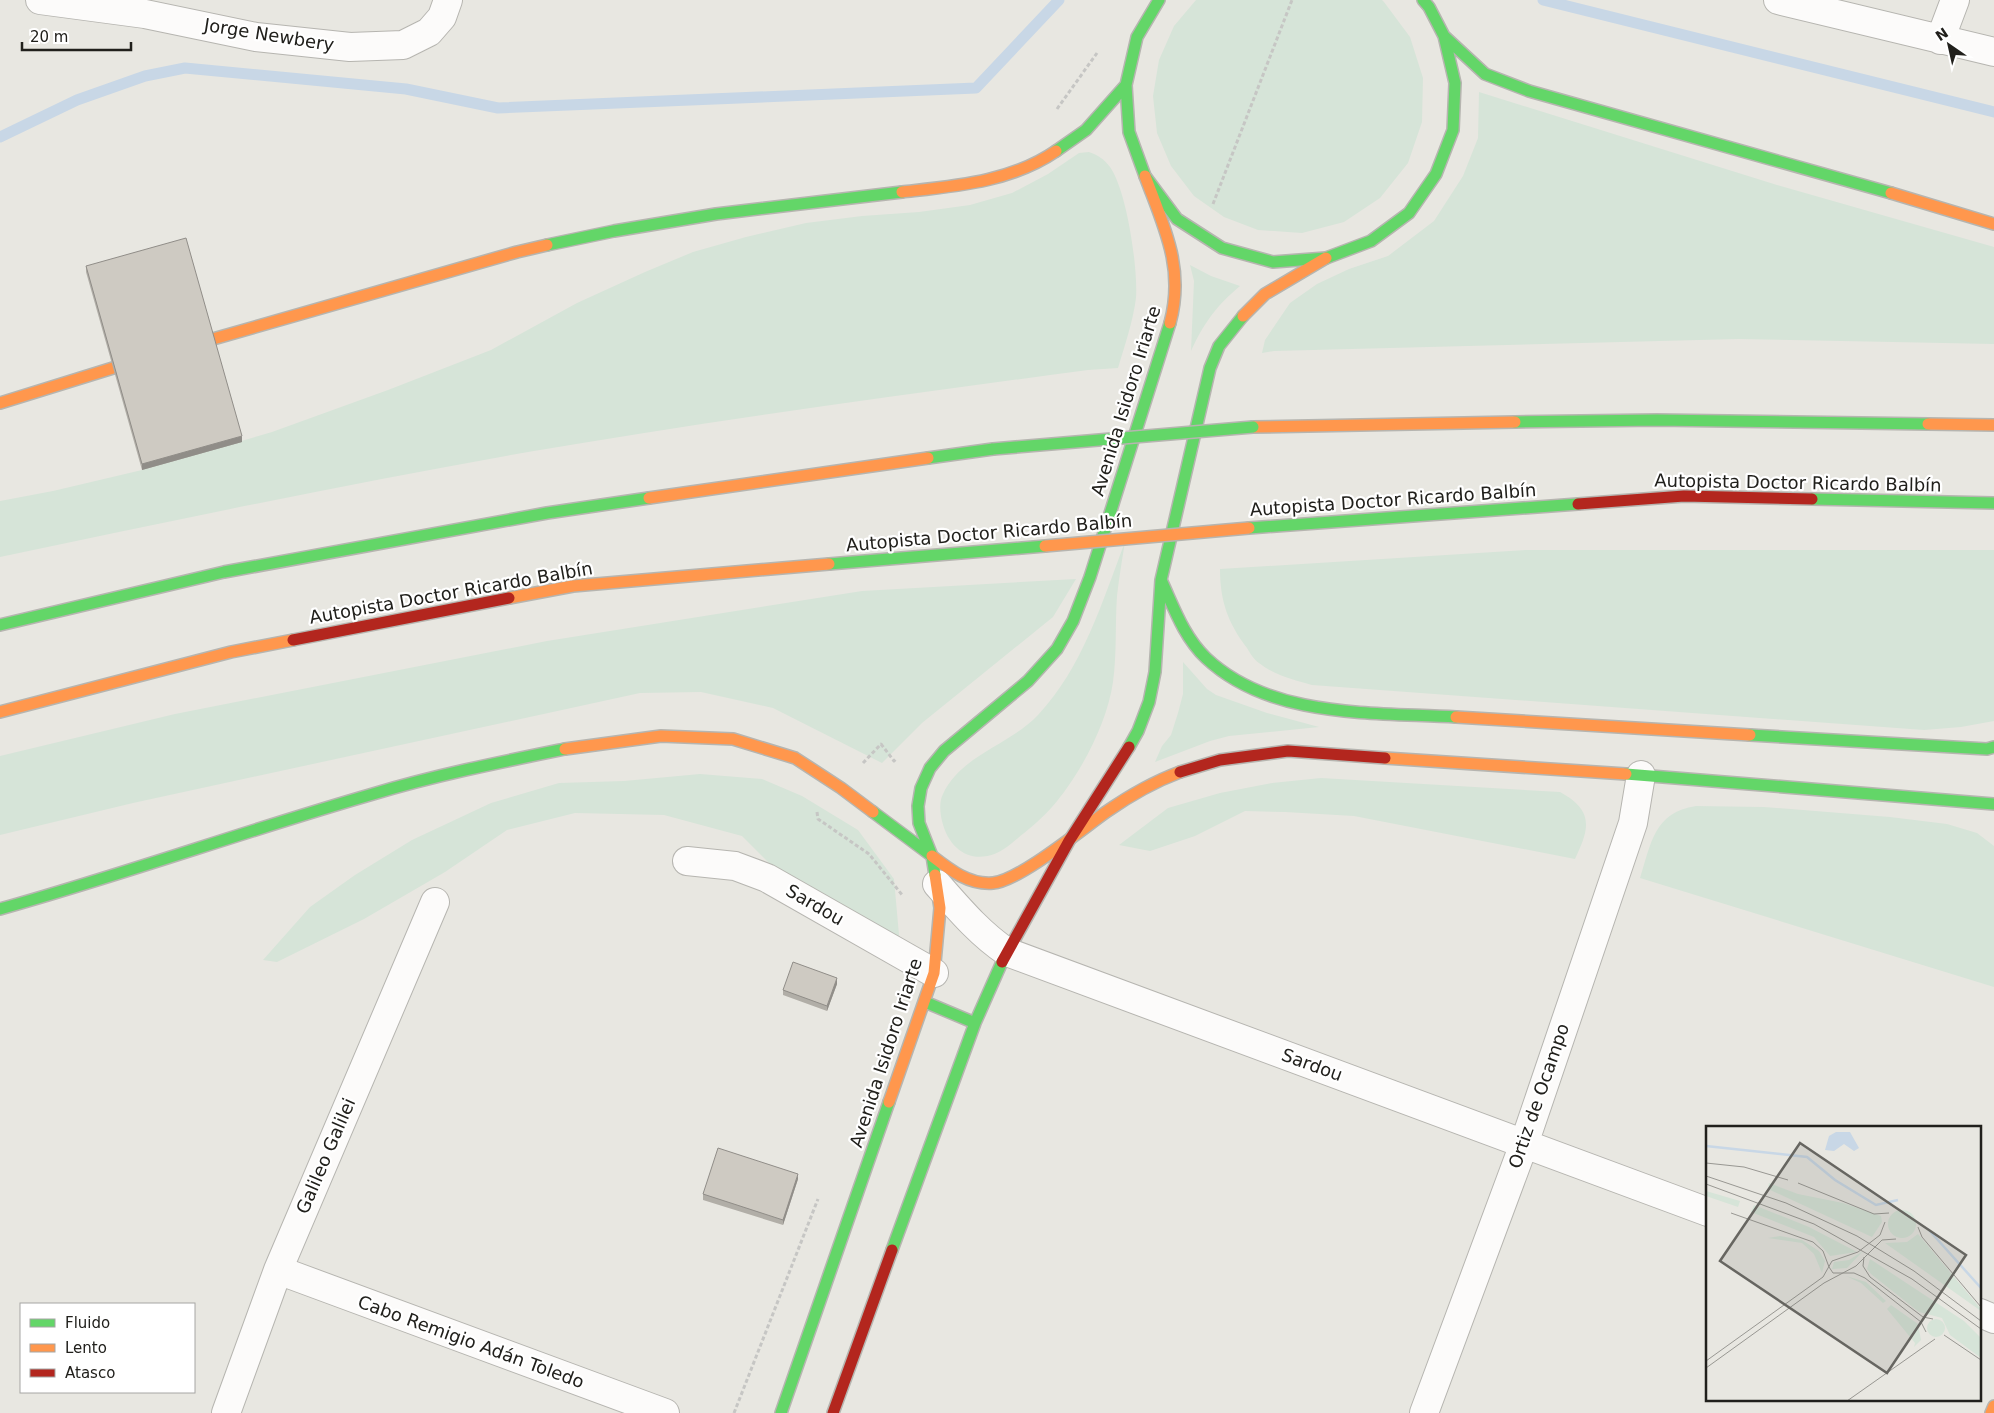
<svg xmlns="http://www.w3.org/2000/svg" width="1994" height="1413" viewBox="0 0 1994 1413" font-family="'DejaVu Sans',sans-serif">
  <rect width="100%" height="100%" fill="#e8e7e1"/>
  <path fill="#d6e4d8" d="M1196 0H1382L1384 2 1410 37 1423 78 1422 122 1408 163 1380 198 1344 222 1302 233 1258 230 1224 217 1194 196 1171 166 1157 133 1153 96 1159 60 1174 26Z
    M1479 92 1777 185 1994 247V344L1738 339 1274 351 1262 353 1265 340 1290 303 1317 284 1349 269 1388 256 1434 221 1463 176 1478 138Z
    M1089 152C1098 155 1104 159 1110 167 1127 191 1138 268 1136 298 1133 321 1125 345 1118 368L1088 370C901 395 714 420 528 452 351 483 176 520 0 557V501L53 491 142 470 272 432 388 390 491 350 577 303 645 272 693 252 746 237 806 223 862 216 919 212 970 205 1012 193 1048 174 1079 153Z
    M1190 265 1211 276 1240 286C1216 306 1204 323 1191 351L1194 281Z
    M1125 542C1122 560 1119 578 1117 596 1115 624 1117 653 1113 682 1107 724 1080 775 1052 807 1041 820 1025 832 1012 843 983 868 951 858 942 821 940 812 939 802 943 794 961 755 1010 745 1038 715 1083 667 1102 602 1125 542Z
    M1526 550H1994V721L1961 727 1924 730 1312 685C1294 680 1274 675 1259 663 1254 660 1250 653 1247 648 1228 623 1220 601 1220 569Z
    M1076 579 1053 617 922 723 882 763 773 708 701 692 640 693 133 803 0 835V756L175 714 547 641 862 591Z
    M1183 662 1207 689 1216 695 1267 713 1319 727 1229 736 1210 741 1155 762 1162 746 1171 735 1178 713 1183 694Z
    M700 774 762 779 802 796 858 830 894 879 900 946 779 873 742 836 664 815 575 813 507 830 445 872 364 919 277 962 263 960 310 907 355 875 412 840 491 803 559 783 624 781Z
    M1321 778 1560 792C1595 811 1589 829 1575 859L1354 816 1285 812 1245 811 1195 836 1150 851 1119 845 1168 808 1220 793 1272 783Z
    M1696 806 1764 807 1890 817 1947 824 1977 833 1994 846V987L1640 878C1651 844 1654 812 1696 806Z"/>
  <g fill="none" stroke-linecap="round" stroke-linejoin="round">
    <path stroke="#c8d7e6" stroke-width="11" d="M1543 0 1994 112
      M0 137 77 100 145 76 185 68 406 89 498 108 976 88 1059 0"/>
    <g stroke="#b6b5b0" stroke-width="30">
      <path id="street" d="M40 0 145 14 256 37 350 47 403 45 429 32 442 17 448 0
        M1778 0 1994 52
        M1940 40 1955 0
        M687 861 735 866 767 878 934 973
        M937 884C959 909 980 934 1007 952L1708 1212
        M278 1270 665 1413
        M1980 1313 1994 1319
        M226 1413 278 1270 435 902
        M1424 1413 1524 1144 1633 823 1641 775"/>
    </g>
    <g stroke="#b6b5b0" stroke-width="14">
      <path id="fast" d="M1159 0 1137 37 1126 85 1129 132 1145 176 1177 219 1222 248 1273 262 1326 258 1371 241 1409 213 1436 174 1453 130 1455 83 1444 36 1429 7 1423 0
        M1444 36 1485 74 1529 91 1891 193
        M1056 151 1086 130 1126 85
        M547 245 614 231 716 214 902 192
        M1515 422 1657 420 1928 424
        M928 458 993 449
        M1812 499 1994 503
        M1249 528 1578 504
        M829 564 1045 546
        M1162 582C1174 608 1184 637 1206 658 1271 719 1373 712 1456 717
        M0 625 224 572 547 513 649 498
        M1750 735 1987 749 1994 747
        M1129 747 1138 731 1149 702 1155 672 1161 580 1210 368 1219 346 1243 316
        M1626 774 1994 804
        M873 812 932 856
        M935 875 932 856 919 823 918 806 921 788 930 768 944 751 1028 681 1057 649 1073 621 1090 577 1170 323
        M0 909C125 874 248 830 373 794 436 775 501 762 565 749
        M925 1002 975 1023
        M892 1250 975 1023 1002 962
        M781 1413 889 1102"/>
    </g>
    <g stroke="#b6b5b0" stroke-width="14">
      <path id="slow" d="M1145 176C1164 227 1185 268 1170 323
        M902 192C955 186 1011 182 1056 151
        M1891 193 1994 224
        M1243 316 1265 294 1326 258
        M213 339 517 252 547 245
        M0 403 113 368
        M1928 424 1994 425
        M1253 427 1515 422
        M649 498 928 458
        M509 598 573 586 829 564
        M0 712 231 652 293 640
        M1456 717 1750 735
        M565 749 661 736 733 739 795 758 841 788 873 812
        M1385 758 1626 774
        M932 856C950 870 969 885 993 883 1019 881 1082 829 1106 812 1129 796 1153 782 1180 772
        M889 1102 934 973 940 908 935 875
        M1991 1413 1994 1406"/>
    </g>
    <g stroke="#b6b5b0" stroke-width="14">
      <path id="jam" d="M1578 504 1684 496 1812 499
        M293 640 509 598
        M1180 772 1220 760 1288 751 1385 758
        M1002 962 1069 841 1129 747
        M833 1413 892 1250"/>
    </g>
    <path stroke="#c6c6c4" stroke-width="3" stroke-dasharray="4 2.5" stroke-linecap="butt" d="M1057 109 1097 53
      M1213 204 1292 0
      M863 763 881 744 894 761 896 759
      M817 812 818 819 869 854 903 896
      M734 1413 818 1199"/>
    <use href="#street" stroke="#fcfbfa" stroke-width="28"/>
    <use href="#fast" stroke="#63d668" stroke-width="11"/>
    <use href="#slow" stroke="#ff974d" stroke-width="11"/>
    <use href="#jam" stroke="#b3261e" stroke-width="11"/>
    <g stroke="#b6b5b0" stroke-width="14" stroke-linecap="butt">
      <path id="fast-bridge" d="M993 449 1253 427"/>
    </g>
    <g stroke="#b6b5b0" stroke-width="14" stroke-linecap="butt">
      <path id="slow-bridge" d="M1045 546 1249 528"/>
    </g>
    <use href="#fast-bridge" stroke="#63d668" stroke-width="11"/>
    <use href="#slow-bridge" stroke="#ff974d" stroke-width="11"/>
  </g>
  <path fill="#b1aea7" d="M86 266 242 442 142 470 86 272Z
    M837 984 827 1011 783 995V990Z
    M798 1179 783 1225 703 1200V1194Z"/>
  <path fill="#908d88" d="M242 436V442L142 470V464Z
    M837 978V984L827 1011V1006Z
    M798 1174V1179L783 1225V1220Z"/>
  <path fill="#cecac2" stroke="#908d88" d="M186 238 242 436 142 464 86 266Z
    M793 962 837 978 827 1006 783 990Z
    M718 1148 798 1174 783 1220 703 1194Z"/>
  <g text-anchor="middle" stroke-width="4.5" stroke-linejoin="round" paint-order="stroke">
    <g font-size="18" fill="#21201c" stroke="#fff">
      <text transform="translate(269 35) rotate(9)" y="6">Jorge Newbery</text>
      <text transform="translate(1126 401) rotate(-73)" y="6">Avenida Isidoro Iriarte</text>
      <text transform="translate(1798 483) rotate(1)" y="6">Autopista Doctor Ricardo Balbín</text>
      <text transform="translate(1393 500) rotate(-4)" y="6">Autopista Doctor Ricardo Balbín</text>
      <text transform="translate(989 533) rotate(-5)" y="6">Autopista Doctor Ricardo Balbín</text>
      <text transform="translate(451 593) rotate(-10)" y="6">Autopista Doctor Ricardo Balbín</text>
      <text transform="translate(815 905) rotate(30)" y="6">Sardou</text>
      <text transform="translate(886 1053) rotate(-72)" y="6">Avenida Isidoro Iriarte</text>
      <text transform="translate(1312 1065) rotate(20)" y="6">Sardou</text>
      <text transform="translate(1539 1096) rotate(-71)" y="6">Ortiz de Ocampo</text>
      <text transform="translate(326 1156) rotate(-67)" y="6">Galileo Galilei</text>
      <text transform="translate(471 1342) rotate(20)" y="6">Cabo Remigio Adán Toledo</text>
    </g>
  </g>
  <g transform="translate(1706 1126)">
    <rect width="275" height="275" fill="#e8e7e1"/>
    <path d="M63 57 92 68 137 77 175 90 176 96 166 111 62 63ZM0 65 34 75 32 81 0 70ZM48 79 103 101 151 126 124 130 108 111 45 86ZM182 98a14 14 0 1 1 28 0a14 14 0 1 1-28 0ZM212 108 275 183V185L179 117 201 116ZM74 110 96 114 113 125 119 135 116 147 108 128 96 117 62 112ZM157 125 141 142 126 143 128 136 143 134ZM164 133 258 195 275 212V232L244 209 236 192 213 186 165 148 161 143ZM140 150 160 156 180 175 177 177 155 157ZM185 179 212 198 215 214 208 221 209 217 181 183ZM221 202a9 9 0 1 1 18 0a9 9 0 1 1-18 0Z" fill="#d6e4d8"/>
    <path d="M130 6H144L153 22 148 25 138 18 128 25 119 24 123 10Z" fill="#c8d7e6"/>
    <path fill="none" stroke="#c8d7e6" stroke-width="2.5" d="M0 20 101 31 129 54 170 79 192 74M222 103 275 162"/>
    <path fill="none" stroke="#989792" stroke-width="1" d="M0 37 38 41 82 54M0 50 80 77 151 110 208 145 275 195M92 57 168 88 183 87M0 58 108 98 206 153 275 203M25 87 107 116 117 125 123 141M212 101 216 111 275 181M158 131 157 140 164 151 217 191 227 193M123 141 127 147H148L159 152 215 196 220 206M238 209 275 234M0 235 117 151 126 135 152 126 174 109 179 96M0 242 118 157 150 140 176 114 190 113M141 275 229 213"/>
    <path fill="#676661" fill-opacity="0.15" stroke="#676661" stroke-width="2.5" d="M94 17 260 129 181 247 14 135Z"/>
    <rect width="275" height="275" fill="none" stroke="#21201c" stroke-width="2.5"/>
  </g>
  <rect x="20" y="1303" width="175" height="90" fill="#ffffff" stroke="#a6a6a4"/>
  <rect x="30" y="1319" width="25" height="8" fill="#63d668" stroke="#a6a6a4"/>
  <text x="65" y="1328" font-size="15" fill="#21201c">Fluido</text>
  <rect x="30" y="1344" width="25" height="8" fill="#ff974d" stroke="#a6a6a4"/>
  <text x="65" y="1353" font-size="15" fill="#21201c">Lento</text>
  <rect x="30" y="1369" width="25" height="8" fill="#b3261e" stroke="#a6a6a4"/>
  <text x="65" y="1378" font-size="15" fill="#21201c">Atasco</text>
  <g transform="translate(1949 45) rotate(326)" stroke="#ffffff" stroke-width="4" paint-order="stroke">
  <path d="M0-4L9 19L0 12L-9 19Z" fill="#21201c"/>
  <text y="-8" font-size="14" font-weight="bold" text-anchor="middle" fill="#21201c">N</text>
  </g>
  <path d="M22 42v8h109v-8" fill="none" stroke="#21201c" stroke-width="2.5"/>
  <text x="30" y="42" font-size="15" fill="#21201c" stroke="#ffffff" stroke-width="4" paint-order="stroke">20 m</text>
</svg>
